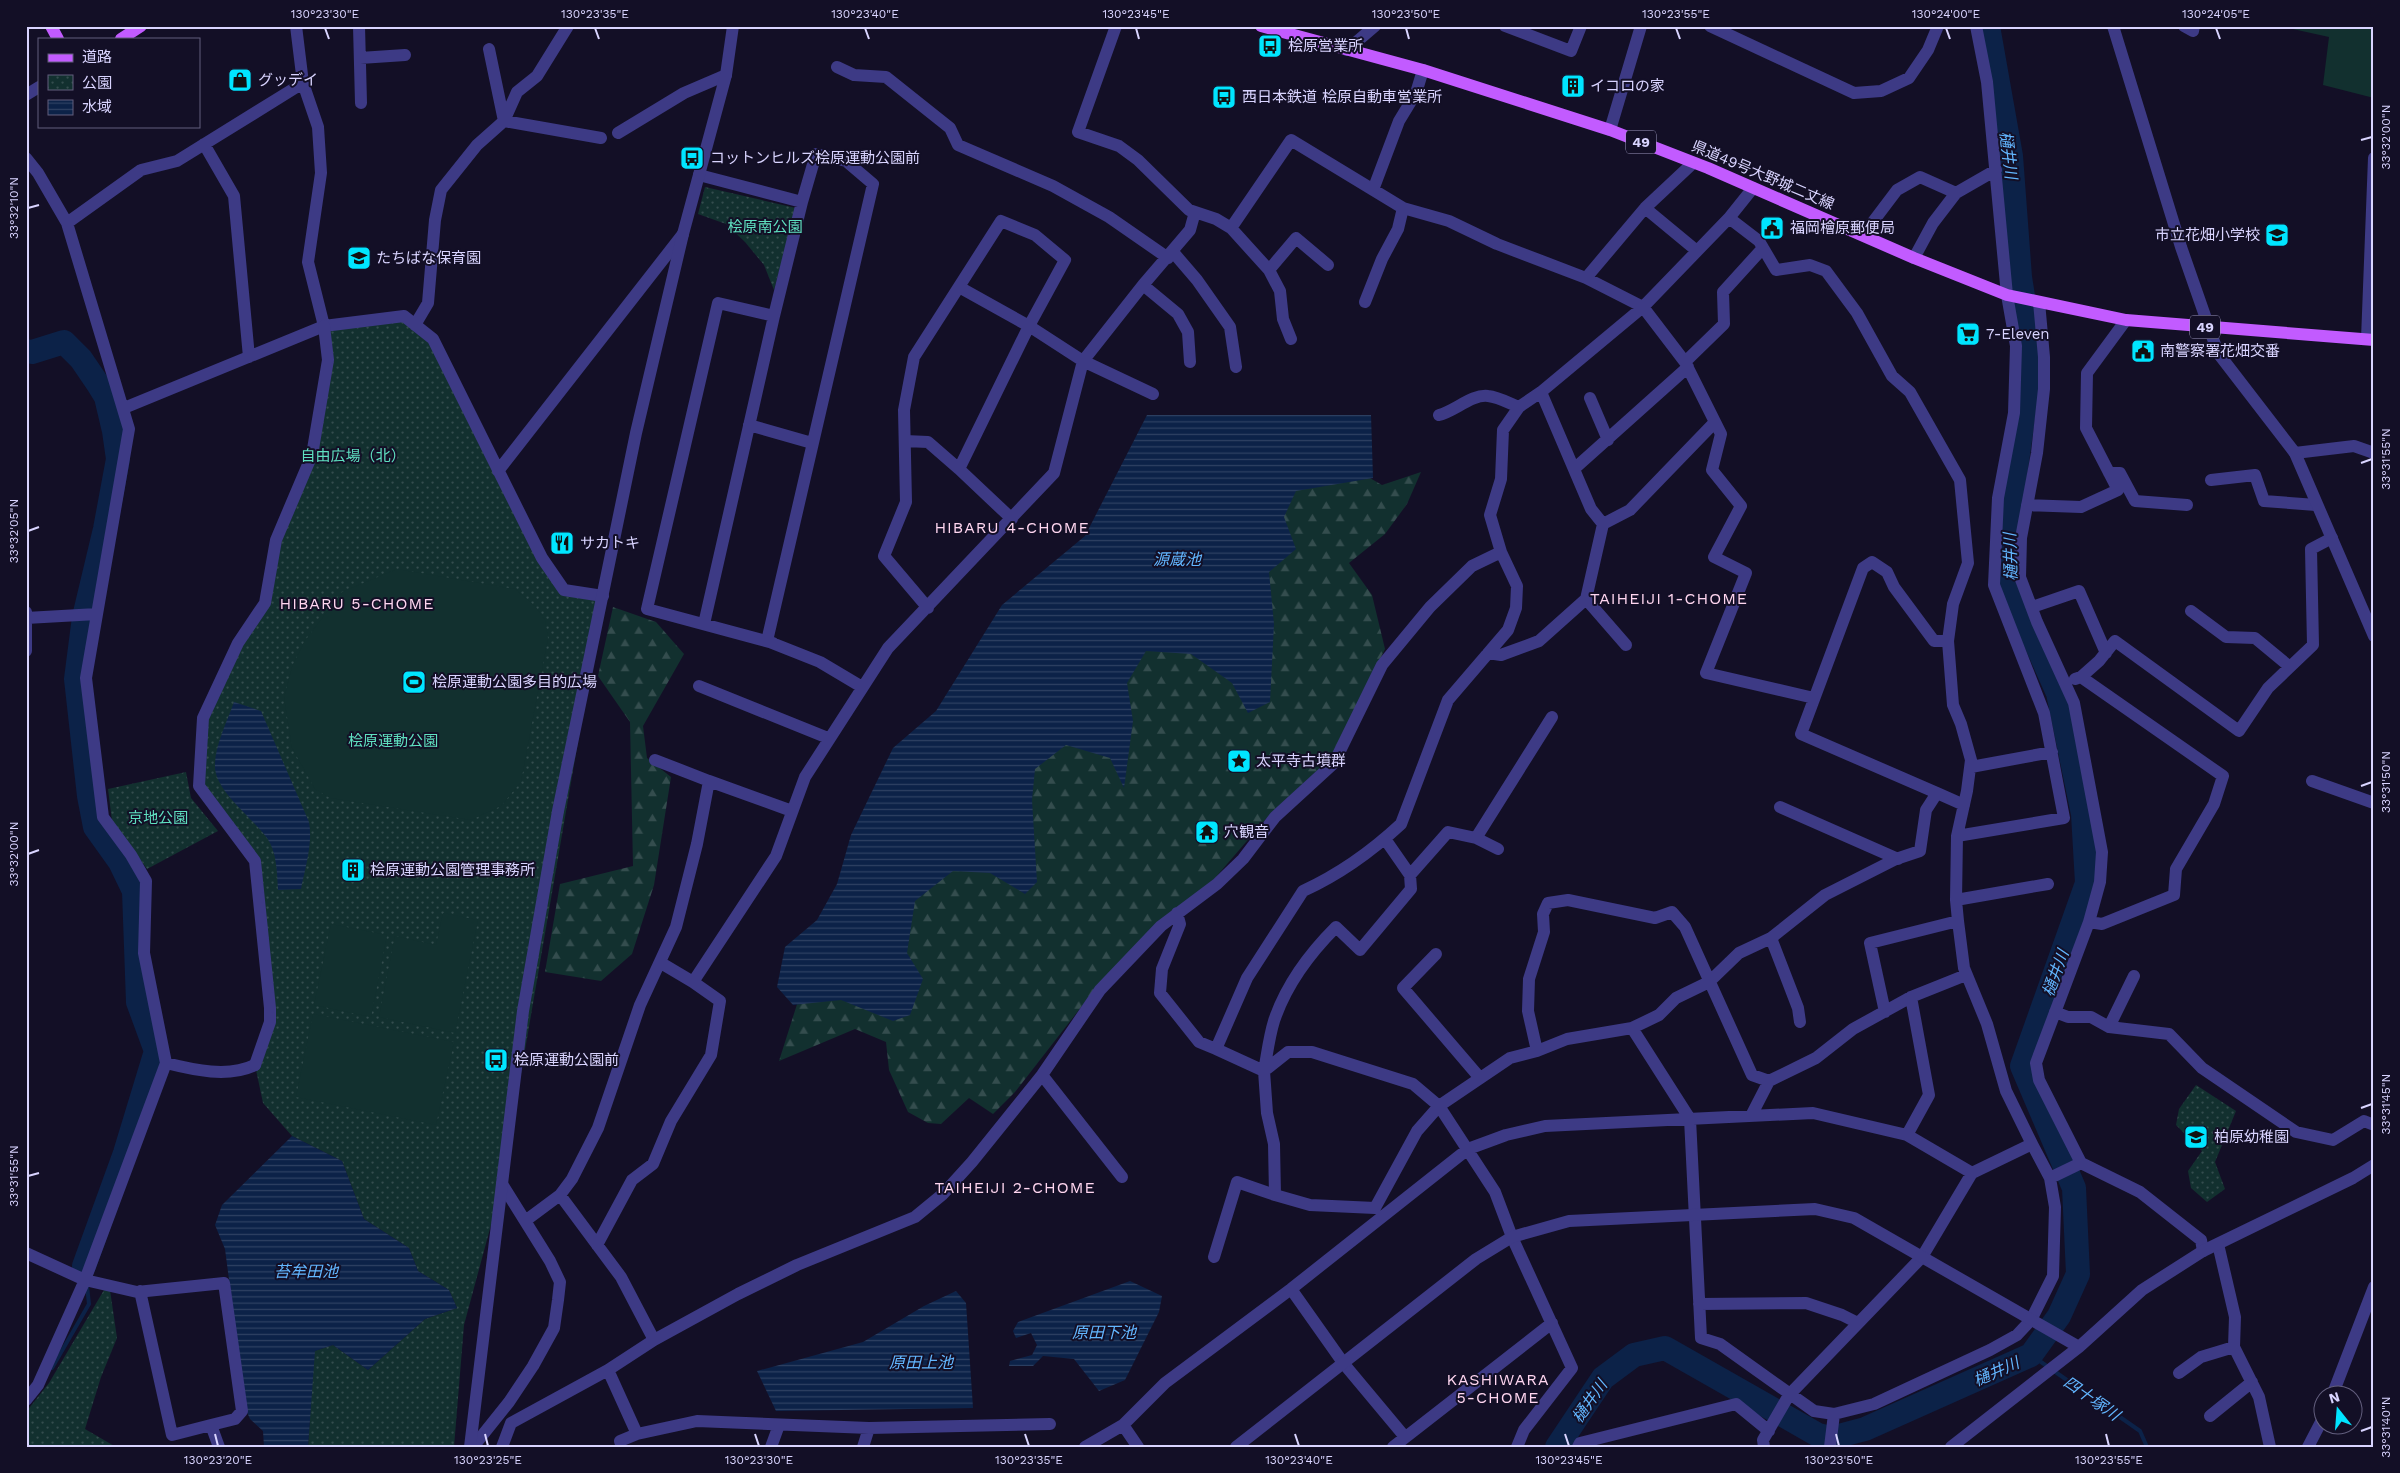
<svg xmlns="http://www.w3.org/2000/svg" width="2400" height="1473" viewBox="0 0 2400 1473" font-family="'Work Sans','Noto Sans JP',sans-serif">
  <defs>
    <pattern id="forest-firs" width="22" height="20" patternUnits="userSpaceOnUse" patternTransform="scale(1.25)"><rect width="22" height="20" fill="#12302f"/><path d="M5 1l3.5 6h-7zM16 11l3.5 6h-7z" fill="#344d4e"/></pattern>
    <pattern id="park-dots" width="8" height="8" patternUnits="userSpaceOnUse" patternTransform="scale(1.25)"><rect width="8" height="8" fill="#12302f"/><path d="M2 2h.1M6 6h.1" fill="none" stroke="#344d4e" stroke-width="1.8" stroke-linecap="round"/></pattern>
    <pattern id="water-rules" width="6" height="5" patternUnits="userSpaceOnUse" patternTransform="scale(1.25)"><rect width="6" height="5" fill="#0c2248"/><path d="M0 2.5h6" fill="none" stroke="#2f4163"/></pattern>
  </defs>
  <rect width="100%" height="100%" fill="#130f26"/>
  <path fill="url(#forest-firs)" d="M1356 470 1382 485 1421 472 1407 504 1385 534 1349 563 1372 595 1385 649 1330 759 1271 813 1215 878 1096 988 1015 1092 993 1114 969 1098 941 1124 928 1123 908 1112 889 1070 886 1042 855 1029 779 1061 799 998 901 942 912 891 1024 768 1116 676 1144 639 1261 592 1276 516 1293 479Z
    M613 607 656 622 684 654 643 726 647 758 671 777 654 885 632 954 601 981 545 972 560 884 633 866 630 722 598 676Z"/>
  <path fill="url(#park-dots)" d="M705 187 796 208 774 290 764 265 745 242 726 224 698 214Z
    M404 316 433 339 564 590 603 596 502 1184 464 1325 454 1447H308L314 1351 333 1345 368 1370 425 1319 457 1308 449 1290 418 1271 409 1248 364 1219 342 1161 292 1136 263 1103 255 1065 270 1022 255 861 199 786 203 718 265 603 276 540 312 455 328 360 324 326Z
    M186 772 191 798 218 831 147 869 112 821 108 789Z
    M2196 1085 2236 1111 2215 1162 2225 1189 2207 1202 2191 1188 2188 1171 2202 1151 2176 1125 2179 1109Z
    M104 1290H110L117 1338 101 1377 85 1429 116 1447H26V1412L49 1383Z"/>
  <path fill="#12302f" d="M2279 26H2374V98L2323 85 2329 37Z
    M397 569 515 589 535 606 545 620 548 638 521 782 501 806 471 820 330 798 315 789 292 748 284 698 292 667 304 642 342 592Z
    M443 913 478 920 455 1033 379 1017 395 936 436 945Z
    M331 924 387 935 371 1017 314 1005Z
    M313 1014 454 1042 436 1125 296 1097Z"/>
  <path fill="url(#water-rules)" d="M1147 415H1371L1373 478 1296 491 1284 517 1296 549 1269 572 1274 624 1270 702 1248 713 1232 683 1191 654 1146 651 1127 683 1133 721 1124 788 1110 758 1066 745 1035 769 1032 800 1037 882 1025 894 990 873 953 871 915 901 907 953 923 979 910 1015 893 1021 841 1000 793 1005 777 987 785 947 817 920 837 884 851 835 893 748 936 711 1002 605 1085 536Z
    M234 702 261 711 309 822C313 844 305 868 301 889L278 890C277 873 277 852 267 838 253 818 217 793 215 768 214 747 227 722 234 702Z
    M292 1136 342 1161 364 1219 409 1248 418 1271 449 1290 457 1308 425 1319 368 1370 333 1345 315 1351 308 1447H264L263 1431 250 1419 246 1410 225 1249 215 1225 222 1205Z
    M1130 1281 1162 1296 1159 1312 1125 1380 1099 1391 1074 1359 1043 1356 1033 1366H1009L1010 1361 1032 1355 1037 1345 1031 1333 1016 1338 1013 1331 1018 1322Z
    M956 1291 966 1303 973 1408 776 1411 757 1371 863 1342 924 1306Z"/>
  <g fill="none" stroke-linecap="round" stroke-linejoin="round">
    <path stroke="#0c2248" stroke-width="4" d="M2031 1355 2140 1431 2147 1447
      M52 1368 89 1304 87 1286"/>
    <path stroke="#0c2248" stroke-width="24" d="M26 351 32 352 64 342 81 359 98 384 106 397 114 431 118 459 105 529 84 617 76 679 89 796 95 827 120 862 134 891 138 1002 156 1051 125 1153 84 1266
      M1557 1447 1603 1378 1634 1355 1665 1348 1818 1435 1831 1438 1865 1429 2031 1355 2059 1316 2078 1274 2074 1188 2022 1066 2087 883 2083 814 2058 693 2008 581 2009 519 2032 354 2020 277 2011 156 1988 26"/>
    <path stroke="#3d3a85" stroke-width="12" d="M296 26 303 83 318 127 321 173 308 262 324 326
      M359 26 361 103
      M568 26 537 76 517 92 504 121 601 138
      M1116 26 1078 132 1119 146 1138 160 1189 210 1216 219 1231 228 1269 270 1280 291 1283 319 1291 339
      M1505 26 1571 51 1581 26
      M1710 26 1854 93 1881 91 1909 78 1928 50 1938 26
      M2184 26 2193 31 2194 26
      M1347 50 1375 26
      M360 58 405 55
      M837 67 854 75 886 77 950 128 958 145 1053 186 1109 217 1168 258
      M1610 130 1641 26
      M618 133 684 93 726 75
      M204 144 234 196 249 357
      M26 158 38 173 67 223 129 429 86 678 103 817 131 855 146 881 144 953 166 1063 85 1280 38 1385 26 1400
      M699 175 802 202 816 154 846 161 873 184 767 641 820 662 862 687
      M1753 188 1729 218 1759 241 1776 270 1810 265 1826 271 1857 313 1892 376 1910 392 1960 480 1968 563 1953 604 1948 641 1953 705 1961 724 1971 760 1967 791 1957 836 1956 900 1958 921 1964 968 1987 1024 2006 1091 2032 1144 1972 1173 1922 1257 1789 1395 1763 1440 1764 1447
      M1373 190 1399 121 1416 93 1423 70
      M1645 208 1697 251
      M67 223 141 170 177 161 303 83
      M1231 228 1291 140 1403 208 1449 221 1497 244 1586 278 1643 307 1685 362 1721 434 1712 470 1741 506 1714 557 1746 573 1706 673 1814 698
      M1863 235 1897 190 1920 177 1956 193
      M1173 252 1197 280 1230 327 1236 367
      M1914 258 1933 223 1956 193 1996 170
      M1269 270 1296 238 1328 265
      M1586 278 1645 208 1693 163
      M1143 285 1178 314 1188 332 1190 362
      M959 287 1029 326 1083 361 1153 394
      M1365 302 1382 259 1398 229 1403 208
      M2039 302 2044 357V389L2037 453 2021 538 2020 577 2037 622 2074 703 2102 852 2100 882 2089 922 2036 1063 2039 1080 2081 1163 2140 1192 2201 1240 2203 1251
      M415 325 428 303 435 220 441 190 477 145 504 121 489 49
      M2367 339 2374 158
      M1685 362 1724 324 1723 292 1763 248
      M1590 398 1608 440
      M124 408 324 326 404 316 433 339 542 558 564 590 603 596
      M1439 415C1455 411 1472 394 1488 396 1498 397 1509 403 1519 407
      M749 425 812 443
      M905 441 928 442 959 469
      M2295 453 2354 446 2374 453
      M1574 469 1688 367
      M498 471 683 234
      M2109 473H2120L2135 501 2187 505
      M2211 480 2255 475 2264 501 2316 505
      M2027 505 2081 507 2118 490 2086 428 2087 373 2126 320
      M1603 524 1630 510 1715 422
      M1586 599 1626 645
      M2032 607 2079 591 2106 653
      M928 608 884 556 906 502 904 410 914 357 1001 221 1035 235 1065 260 1029 326 959 469 1012 519
      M2191 611 2226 637 2255 638 2290 667
      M26 612V651
      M26 618 97 614
      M704 624 774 316
      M773 643 647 609 718 303 774 316 802 202
      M1488 653 1501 655 1539 641 1586 599 1603 524 1591 509 1541 392
      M2081 677 2099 661 2115 641 2239 731 2268 688 2313 645 2311 549 2332 538
      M2075 679 2081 677 2223 776 2214 804 2176 869 2174 895 2102 924 2089 922
      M699 686 828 738
      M655 760 709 781
      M1971 767 2052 752
      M2312 781 2374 803
      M1937 793 1801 734 1863 568 1872 562 1887 572 1894 587 1934 641H1948
      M1780 807 1898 859
      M1957 836 2064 818 2044 713 1994 585 1998 498 2014 413 2016 346 2007 295 1987 82 1976 26
      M1476 838 1498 849
      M1385 839 1410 875 1448 832 1476 838 1552 717
      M1956 900 2048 884
      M1177 913 1180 924 1162 969 1160 993 1199 1042 1216 1049
      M1771 938 1798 1008 1800 1022
      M1436 954 1403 988 1480 1078
      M693 982 776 856 805 777 888 648 1054 473 1083 361 1143 285 1190 230 1195 212
      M1885 1012 1870 943 1958 921
      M2055 1012 2068 1017H2091L2109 1027 2169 1034 2202 1068 2296 1132 2333 1140 2364 1121 2374 1125
      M2109 1027 2134 976
      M1632 1028 1690 1119 1701 1338 1720 1344 1814 1411 1834 1414 1874 1404 1990 1350 2017 1335 2031 1320 2053 1276 2055 1207 2050 1178 2032 1144
      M1537 1051 1528 1011 1529 979 1544 932 1543 914 1548 903 1568 900 1655 918 1672 912 1685 927 1752 1075 1769 1081
      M166 1063C194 1070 228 1078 255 1065
      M1264 1071 1288 1052H1312L1413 1084 1439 1106 1495 1192 1512 1237 1572 1368 1524 1430 1517 1447
      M1264 1071C1267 1055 1269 1037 1274 1021 1286 985 1310 953 1336 927L1360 950 1411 889 1410 875
      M1042 1075 1122 1177
      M1751 1116 1769 1081 1816 1058 1853 1029 1911 997 1966 975
      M1907 1135 1929 1095 1911 997
      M2050 1178 2081 1163
      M560 1195 621 1277 654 1340
      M1275 1195 1310 1205 1375 1208 1417 1131 1439 1106 1510 1058 1537 1051 1567 1039 1632 1028 1659 1015 1676 998 1709 982 1739 953 1771 938 1825 895 1896 859 1920 851 1926 810 1937 793 1964 805
      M525 1221 560 1195 572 1179 598 1128 640 1005 676 927 697 844 709 781 792 811
      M2218 1244 2235 1317 2234 1347 2259 1397 2270 1447
      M597 1245 632 1180 653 1164 671 1121 711 1055 720 1001 693 982 661 963
      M26 1253 85 1280 137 1292 224 1283 242 1411 235 1419 211 1425 219 1447
      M1214 1257 1237 1182 1275 1195 1274 1144 1267 1113 1264 1071 1216 1049 1247 978 1303 891C1338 875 1373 850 1401 824L1448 700 1508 630 1516 608 1517 586 1501 552 1490 515 1501 479 1503 430 1519 407 1541 392 1643 307 1729 218
      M1291 1289 1344 1364 1405 1437
      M140 1291 172 1435 211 1425
      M1699 1304 1806 1303 1842 1315 1858 1323
      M608 1370 637 1434 697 1421 869 1428 1050 1424
      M2179 1373 2201 1357 2234 1347
      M2332 1396 2374 1287
      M2210 1416 2252 1382
      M1123 1425 1138 1447
      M473 1447 509 1402 533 1366 554 1328 558 1300 560 1282 550 1261 502 1184
      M502 1447 511 1423 608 1370 654 1340 738 1294 797 1265 915 1217 943 1194 972 1162 1042 1075 1100 990 1161 926 1217 884 1243 859 1275 817 1334 763 1382 665 1430 607 1472 566 1501 552
      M622 1447 620 1441 637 1434
      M771 1447 779 1425
      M863 1447 869 1428
      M1085 1447 1123 1425 1165 1383 1291 1289 1468 1149 1506 1135 1545 1126 1813 1113 1907 1135 1972 1173
      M1393 1447 1552 1323
      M1578 1447 1580 1443 1736 1404 1769 1431
      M1830 1447 1834 1414
      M2308 1447 2322 1420"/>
    <path stroke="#3d3a85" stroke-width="12" d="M2113 26 2181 247 2218 353 2295 453 2374 636
      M26 95 39 87
      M255 1065 270 1022V1008L255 861 199 786 203 718 238 643 265 603 276 540 312 455 328 360 324 326
      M470 1447 523 1011 558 811 636 433 683 234 726 75 733 26
      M1236 1447 1476 1259 1512 1237 1569 1221 1815 1209 1854 1218 2079 1347
      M1951 1447 2079 1347 2142 1290 2203 1251 2353 1178 2374 1165"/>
    <path stroke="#c25bff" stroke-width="12" d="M51 26 58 39
      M1261 26 1423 70 1610 130 1708 168 1914 258 2007 295 2126 320 2374 340
      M121 39 141 26"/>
  </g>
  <path fill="none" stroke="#d9d4ff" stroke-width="2" d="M325 28 329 39M595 28 599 39M865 28 869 39M1136 28 1139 39M1406 28 1409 39M1676 28 1680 39M1946 28 1950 39M2216 28 2220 39M2361 140 2372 137M28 208 39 205M2361 463 2372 459M28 531 39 527M2361 786 2372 782M28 854 39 850M2361 1108 2372 1104M28 1176 39 1173M2361 1431 2372 1427M215 1434 218 1446M485 1434 488 1446M755 1434 759 1446M1025 1434 1029 1446M1295 1434 1299 1446M1565 1434 1569 1446M1836 1434 1839 1446M2106 1434 2109 1446"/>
  <defs>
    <g id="bus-square" transform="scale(1.25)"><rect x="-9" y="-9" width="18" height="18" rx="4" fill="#00e5ff" stroke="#130f26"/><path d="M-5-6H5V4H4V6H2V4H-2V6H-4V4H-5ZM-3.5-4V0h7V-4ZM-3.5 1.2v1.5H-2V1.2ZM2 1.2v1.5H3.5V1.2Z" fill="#111"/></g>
    <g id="shop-square" transform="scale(1.25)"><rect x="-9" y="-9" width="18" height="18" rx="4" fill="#00e5ff" stroke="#130f26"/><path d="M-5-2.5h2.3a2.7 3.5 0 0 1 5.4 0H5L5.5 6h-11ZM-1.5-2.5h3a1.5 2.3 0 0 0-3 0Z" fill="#111"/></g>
    <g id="building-square" transform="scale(1.25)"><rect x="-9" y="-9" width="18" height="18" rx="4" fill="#00e5ff" stroke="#130f26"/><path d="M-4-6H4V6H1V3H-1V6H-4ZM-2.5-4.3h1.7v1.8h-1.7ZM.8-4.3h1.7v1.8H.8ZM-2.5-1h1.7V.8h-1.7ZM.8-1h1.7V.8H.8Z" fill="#111"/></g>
    <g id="civic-square" transform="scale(1.25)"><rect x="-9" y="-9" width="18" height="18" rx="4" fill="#00e5ff" stroke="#130f26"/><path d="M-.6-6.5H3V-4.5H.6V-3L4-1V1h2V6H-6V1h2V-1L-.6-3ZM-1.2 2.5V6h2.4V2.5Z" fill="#111"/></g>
    <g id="school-square" transform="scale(1.25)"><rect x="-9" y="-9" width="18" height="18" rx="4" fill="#00e5ff" stroke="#130f26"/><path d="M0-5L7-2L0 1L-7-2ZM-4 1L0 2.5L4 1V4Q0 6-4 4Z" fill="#111"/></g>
    <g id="supermarket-square" transform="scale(1.25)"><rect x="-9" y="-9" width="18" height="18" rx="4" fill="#00e5ff" stroke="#130f26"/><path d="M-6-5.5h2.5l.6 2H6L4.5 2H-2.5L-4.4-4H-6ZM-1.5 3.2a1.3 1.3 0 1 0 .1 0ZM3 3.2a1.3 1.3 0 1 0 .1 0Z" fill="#111"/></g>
    <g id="restaurant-square" transform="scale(1.25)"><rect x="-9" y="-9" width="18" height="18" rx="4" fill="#00e5ff" stroke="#130f26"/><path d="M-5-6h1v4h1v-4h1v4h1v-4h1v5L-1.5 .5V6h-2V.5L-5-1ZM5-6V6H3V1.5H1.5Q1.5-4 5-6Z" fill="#111"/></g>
    <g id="stadium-square" transform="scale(1.25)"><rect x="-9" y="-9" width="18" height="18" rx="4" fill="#00e5ff" stroke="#130f26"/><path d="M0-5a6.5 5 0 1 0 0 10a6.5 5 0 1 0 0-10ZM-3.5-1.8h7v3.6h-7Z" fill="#111"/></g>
    <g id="sight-square" transform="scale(1.25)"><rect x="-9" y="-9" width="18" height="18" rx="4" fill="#00e5ff" stroke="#130f26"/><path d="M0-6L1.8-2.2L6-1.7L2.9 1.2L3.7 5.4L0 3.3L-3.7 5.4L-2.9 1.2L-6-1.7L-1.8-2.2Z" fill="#111"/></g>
    <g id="temple-square" transform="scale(1.25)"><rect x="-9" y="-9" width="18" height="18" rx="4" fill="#00e5ff" stroke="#130f26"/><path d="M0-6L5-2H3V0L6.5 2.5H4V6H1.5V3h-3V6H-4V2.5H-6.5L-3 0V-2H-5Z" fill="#111"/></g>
  </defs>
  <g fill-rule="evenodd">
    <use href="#bus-square" x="1270" y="46"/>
    <use href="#shop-square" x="240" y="80"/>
    <use href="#building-square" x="1573" y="86"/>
    <use href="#bus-square" x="1224" y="97"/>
    <use href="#bus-square" x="692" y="158"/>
    <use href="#civic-square" x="1772" y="228"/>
    <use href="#school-square" x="2277" y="235"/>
    <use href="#school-square" x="359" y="258"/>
    <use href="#supermarket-square" x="1968" y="334"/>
    <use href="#civic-square" x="2143" y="351"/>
    <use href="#restaurant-square" x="562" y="543"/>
    <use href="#stadium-square" x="414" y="682"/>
    <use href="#sight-square" x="1239" y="761"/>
    <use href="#temple-square" x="1207" y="832"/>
    <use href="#building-square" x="353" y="870"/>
    <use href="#bus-square" x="496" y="1060"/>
    <use href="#school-square" x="2196" y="1137"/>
  </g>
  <g text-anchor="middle" stroke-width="4" stroke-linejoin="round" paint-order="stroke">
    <g fill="#130f26" stroke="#9e99be" stroke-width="1">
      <rect x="1626" y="130.5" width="30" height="23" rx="4"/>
      <rect x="2190" y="315.5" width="30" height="23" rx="4"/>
    </g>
    <g font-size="14" font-weight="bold" fill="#d9d4ff">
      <text x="1641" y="147">49</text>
      <text x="2205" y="332">49</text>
    </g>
    <g font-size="15" fill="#d9d4ff" stroke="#130f26" text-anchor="start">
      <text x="1288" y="51">桧原営業所</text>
      <text x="258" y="85">グッデイ</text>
      <text x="1590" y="91">イコロの家</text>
      <text x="1242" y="102">西日本鉄道 桧原自動車営業所</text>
      <text x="710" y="163">コットンヒルズ桧原運動公園前</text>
      <text x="1790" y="233">福岡檜原郵便局</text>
      <text x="2260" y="240" text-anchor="end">市立花畑小学校</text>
      <text x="376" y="263">たちばな保育園</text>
      <text x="1986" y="339">7-Eleven</text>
      <text x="2160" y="356">南警察署花畑交番</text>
      <text x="580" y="548">サカトキ</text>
      <text x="432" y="687">桧原運動公園多目的広場</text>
      <text x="1256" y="766">太平寺古墳群</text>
      <text x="1224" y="837">穴観音</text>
      <text x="370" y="875">桧原運動公園管理事務所</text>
      <text x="514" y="1065">桧原運動公園前</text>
      <text x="2214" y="1142">柏原幼稚園</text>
    </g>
    <g font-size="15" fill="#d9d4ff" stroke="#130f26">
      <text transform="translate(1763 175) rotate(23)" y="5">県道49号大野城二丈線</text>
    </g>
    <g font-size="15" fill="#5fe0c0" stroke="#130f26">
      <text x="765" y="232">桧原南公園</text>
      <text x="353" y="461">自由広場（北）</text>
      <text x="393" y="746">桧原運動公園</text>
      <text x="158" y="823">京地公園</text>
    </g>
    <g font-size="16" font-style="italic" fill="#62b6ff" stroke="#130f26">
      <text transform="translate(2009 155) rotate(83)" y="6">樋井川</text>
      <text transform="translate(2010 557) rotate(-92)" y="6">樋井川</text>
      <text x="1177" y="565">源蔵池</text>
      <text transform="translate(2055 973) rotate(-70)" y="6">樋井川</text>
      <text x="306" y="1277">苔牟田池</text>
      <text x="1104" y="1338">原田下池</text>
      <text x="921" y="1368">原田上池</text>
      <text transform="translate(1996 1371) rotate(-24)" y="6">樋井川</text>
      <text transform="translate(2092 1398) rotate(35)" y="6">四十塚川</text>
      <text transform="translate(1589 1401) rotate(-55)" y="6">樋井川</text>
    </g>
    <g font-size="16" letter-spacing="1" fill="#ffd6f0" stroke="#130f26">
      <text x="1012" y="533">HIBARU 4-CHOME</text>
      <text x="1669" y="604">TAIHEIJI 1-CHOME</text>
      <text x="357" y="609">HIBARU 5-CHOME</text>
      <text x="1015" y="1193">TAIHEIJI 2-CHOME</text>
      <text x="1498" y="1385">KASHIWARA<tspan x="1498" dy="18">5-CHOME</tspan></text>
    </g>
  </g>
  <rect width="2400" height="1473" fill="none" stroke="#130f26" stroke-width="55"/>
  <rect x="38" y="38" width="162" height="90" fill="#130f26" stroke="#625e7d"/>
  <rect x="48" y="54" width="25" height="8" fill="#c25bff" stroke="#625e7d"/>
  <text x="82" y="62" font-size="15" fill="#d9d4ff">道路</text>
  <rect x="48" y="75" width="25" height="15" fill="url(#park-dots)" stroke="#625e7d"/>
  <text x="82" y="88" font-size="15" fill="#d9d4ff">公園</text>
  <rect x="48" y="100" width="25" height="15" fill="url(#water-rules)" stroke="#625e7d"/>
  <text x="82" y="112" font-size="15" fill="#d9d4ff">水域</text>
  <g transform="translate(2338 1410) rotate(343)"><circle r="24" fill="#130f26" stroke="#625e7d"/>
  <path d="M0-4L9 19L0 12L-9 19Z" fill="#00e5ff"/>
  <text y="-8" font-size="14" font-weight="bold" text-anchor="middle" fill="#d9d4ff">N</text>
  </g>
  <rect x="28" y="28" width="2344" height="1418" fill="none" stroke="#d9d4ff" stroke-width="2"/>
  <g font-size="12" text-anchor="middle" fill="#d9d4ff">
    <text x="325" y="18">130°23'30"E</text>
    <text x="595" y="18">130°23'35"E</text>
    <text x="865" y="18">130°23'40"E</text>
    <text x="1136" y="18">130°23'45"E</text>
    <text x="1406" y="18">130°23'50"E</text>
    <text x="1676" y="18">130°23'55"E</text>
    <text x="1946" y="18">130°24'00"E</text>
    <text x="2216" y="18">130°24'05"E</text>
    <text transform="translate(2386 137) rotate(-90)" y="4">33°32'00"N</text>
    <text transform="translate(14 208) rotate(-90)" y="4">33°32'10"N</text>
    <text transform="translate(2386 459) rotate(-90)" y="4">33°31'55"N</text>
    <text transform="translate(14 531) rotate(-90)" y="4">33°32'05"N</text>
    <text transform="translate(2386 782) rotate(-90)" y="4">33°31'50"N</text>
    <text transform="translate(14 854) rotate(-90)" y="4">33°32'00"N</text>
    <text transform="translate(2386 1104) rotate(-90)" y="4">33°31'45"N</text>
    <text transform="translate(14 1176) rotate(-90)" y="4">33°31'55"N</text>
    <text transform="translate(2386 1427) rotate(-90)" y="4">33°31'40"N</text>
    <text x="218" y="1464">130°23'20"E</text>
    <text x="488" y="1464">130°23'25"E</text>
    <text x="759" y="1464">130°23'30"E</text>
    <text x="1029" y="1464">130°23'35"E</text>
    <text x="1299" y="1464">130°23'40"E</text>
    <text x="1569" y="1464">130°23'45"E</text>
    <text x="1839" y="1464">130°23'50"E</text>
    <text x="2109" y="1464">130°23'55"E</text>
  </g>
</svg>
